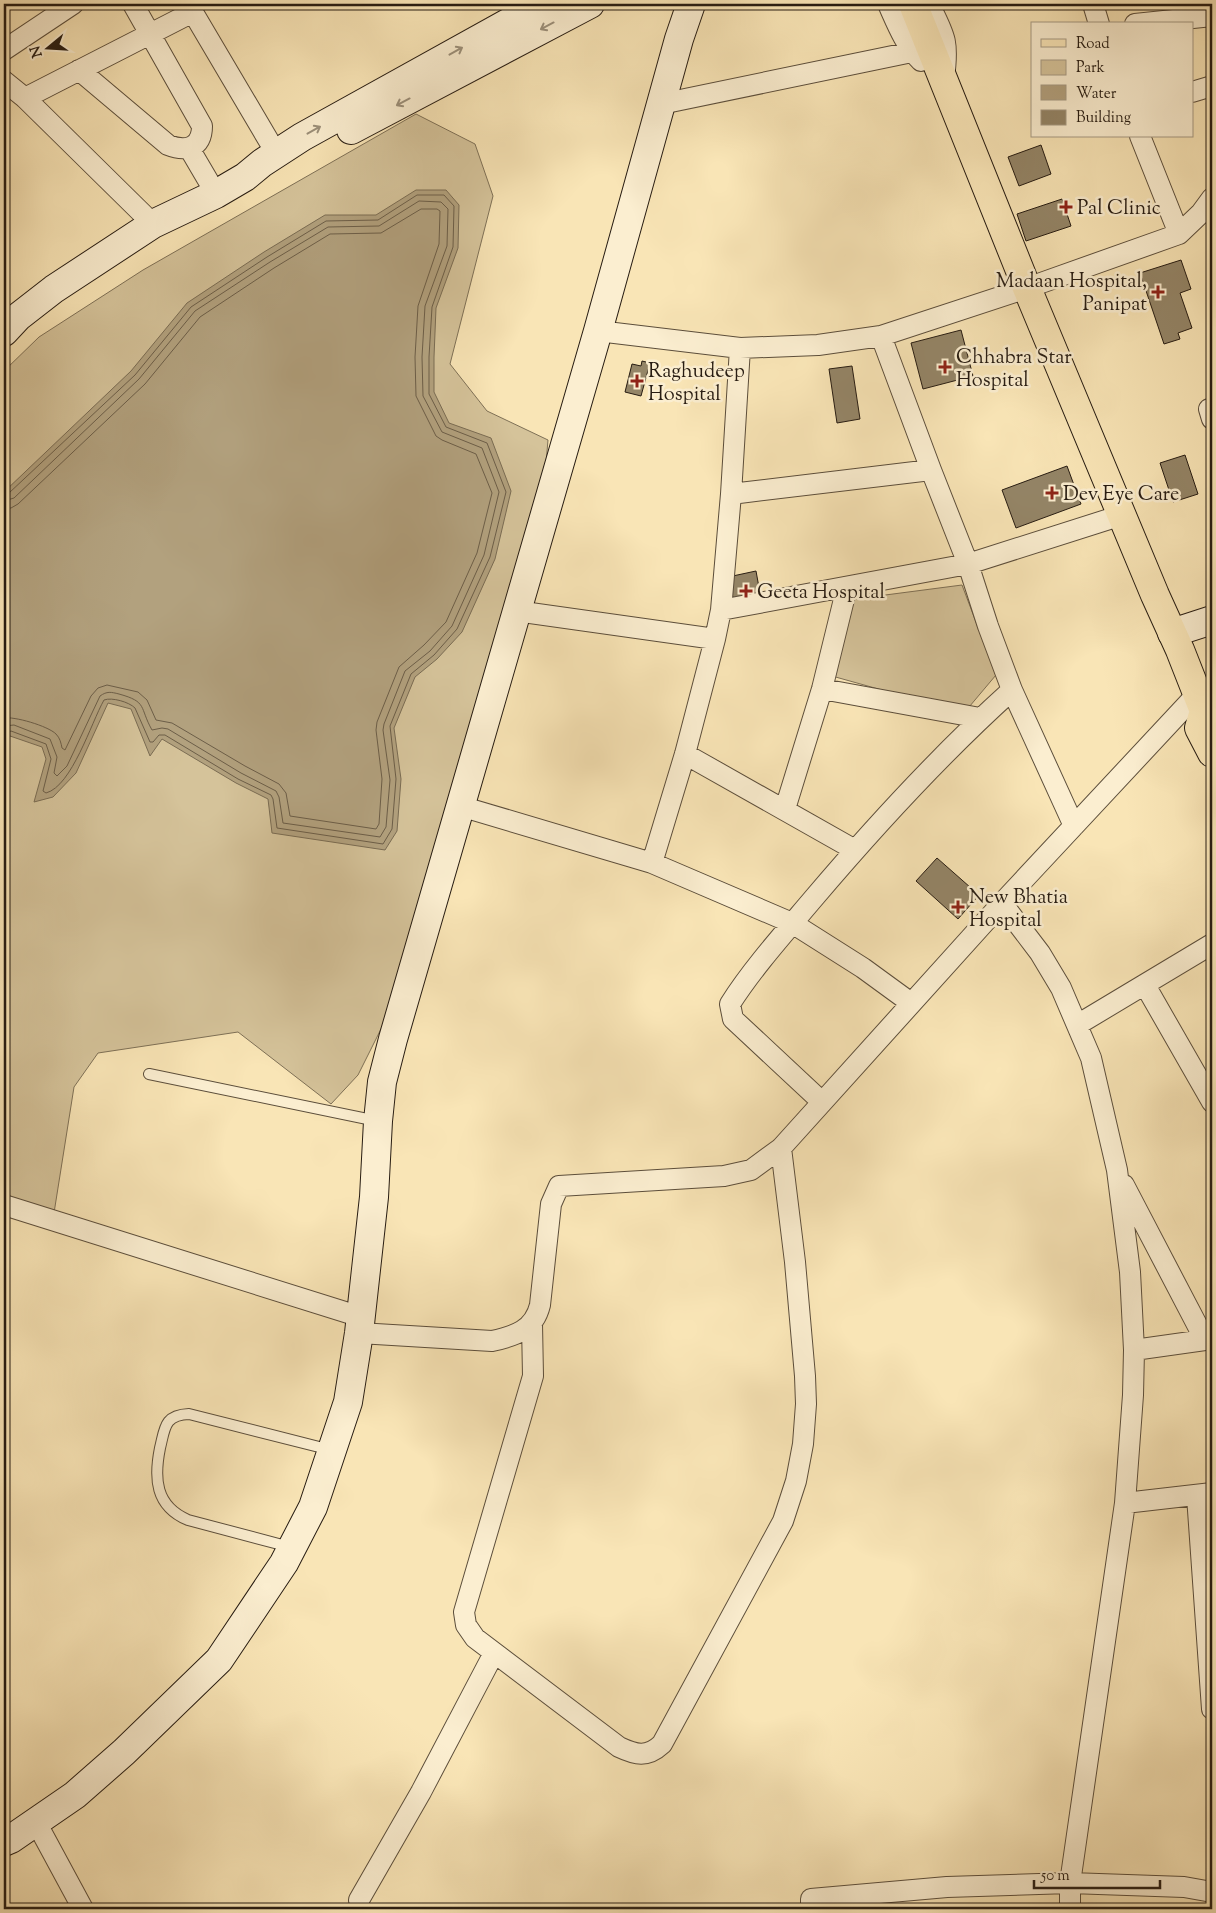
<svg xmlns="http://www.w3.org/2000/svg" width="1216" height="1913" viewBox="0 0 1216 1913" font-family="'Sorts Mill Goudy',serif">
  <rect width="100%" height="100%" fill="#f9e5b6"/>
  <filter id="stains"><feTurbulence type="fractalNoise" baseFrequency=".004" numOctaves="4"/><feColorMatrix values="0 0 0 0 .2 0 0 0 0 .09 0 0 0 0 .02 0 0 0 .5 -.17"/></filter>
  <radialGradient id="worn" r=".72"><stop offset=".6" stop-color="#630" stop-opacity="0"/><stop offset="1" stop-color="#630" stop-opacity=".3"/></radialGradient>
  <path fill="#d5c39a" stroke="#7e7056" d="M416 114 475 144 493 196 450 364 487 411 548 440 544 486 394 1003 358 1075 331 1104 238 1032 98 1053 74 1087 54 1213 4 1197V371L39 337 143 270Z
    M962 585 996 675 964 713 832 676 847 600Z"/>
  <path fill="#b2a17e" stroke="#7a6c53" d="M416 190H446L459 205 458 248 436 308 434 357V392L449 423 491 438 511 491 495 559 462 632 437 659 415 677 394 728 401 779 397 831 385 850 272 833 268 799 236 783 162 739 150 756 131 709 108 703 76 773 53 797 34 802 46 759 42 747 10 736 4 740V492L131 371 187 303 264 252 325 215H376Z"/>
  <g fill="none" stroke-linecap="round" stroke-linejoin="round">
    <path stroke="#6c5e48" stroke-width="1" d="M4 495 9 493 135 375 191 307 267 257 326 221 378 220 417 195H444L454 206 453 247 432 307 429 357V394L446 427 487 443 506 492 490 557 457 629 434 655 411 674 390 726 396 779 392 829 383 844 277 828 273 799 271 795 238 779 165 735H159L153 742H150L135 708C129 702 112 697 104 700 91 723 72 786 46 793L43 791 51 759 46 744 11 731 4 734
      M4 501 14 498 139 379 195 311 270 262 328 227 379 226 419 201 441 202 448 209 447 246 425 306 422 357 423 396 442 432 482 448 499 492 484 555 452 626 430 651 405 671 384 724 383 730 390 780 386 827 380 837 283 823 279 797 276 791 241 773 168 729 162 728 152 730C139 707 148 702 119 694 111 692 107 691 100 696L67 766 57 776 54 773 57 757 50 739 14 725 4 726
      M4 509 11 508 18 504 145 384 200 317 274 268 330 234 381 233 421 209H437L440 211 439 244 418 306 415 357 416 396 436 436 442 440 476 454 492 493 477 553 446 622 424 645 399 667 377 722 376 730 382 779 379 824 376 829 290 816 286 793 279 784 245 766 172 723 156 720 147 700 138 692 107 685 98 688 91 696 65 750 62 748C61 743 60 738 56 734 48 726 14 716 4 718"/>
  </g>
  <path fill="#948567" stroke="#271c12" d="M1041 145 1051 174 1019 186 1008 157Z
    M1062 199 1071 226 1026 241 1017 214Z
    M1181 260 1191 289 1180 293 1192 328 1178 333 1180 339 1164 344 1140 273Z
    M961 330 973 376 923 389 911 343Z
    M642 361 650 363 641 396 625 392 632 364 641 366Z
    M852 366 860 419 837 423 829 369Z
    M1185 455 1198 494 1173 502 1160 463Z
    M1067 466 1081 504 1016 528 1002 490Z
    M756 571 760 593 733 598 728 577Z
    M937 858 979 895 958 919 916 881Z"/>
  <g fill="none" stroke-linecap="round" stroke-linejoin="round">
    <g stroke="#5c4e3b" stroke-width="12">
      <path id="lane" d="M149 1074 377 1121
        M290 1547 188 1520C155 1506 154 1478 160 1448 165 1428 164 1415 189 1414L331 1450"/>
    </g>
    <g stroke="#5c4e3b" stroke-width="22">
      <path id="street" d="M188 4 276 153
        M888 4C897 24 905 45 921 61
        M929 4C945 36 949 41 944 78
        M1093 4 1099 24
        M1135 24 1212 16
        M4 50 73 4
        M79 70 168 145C186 152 202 148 202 126L133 4
        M4 81 25 98 153 224
        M1192 92 1212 86
        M25 98 193 12
        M661 104 912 52
        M1140 136 1179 234
        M189 148 216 194
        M598 331 740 348 818 345 881 336 1027 288 1179 234 1201 213 1212 198
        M881 336 931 470 968 564 988 626 1012 690 1074 826
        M1209 409 1212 419
        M731 494 931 470
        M721 610 968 564 1122 515
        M516 611 715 639
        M822 689 980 718
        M685 754 855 850
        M460 806 652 863 792 923 863 968 911 1003
        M785 809 822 689 847 587
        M652 863 685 754 715 639 721 610 731 494 740 348
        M1002 903 1040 953 1061 988 1091 1058 1117 1170 1130 1272 1134 1350 1133 1395 1125 1503 1070 1883V1909
        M1145 985 1212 1102
        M1077 1025 1212 944
        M822 1102 733 1019 730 1004C752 969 786 931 813 899 875 826 941 754 1012 690
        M1124 1185 1205 1340
        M4 1205 361 1317
        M532 1324 533 1376 464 1612 466 1625 475 1638 619 1747C636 1755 647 1758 662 1744L783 1521 796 1481 803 1444 806 1404 805 1376 795 1262 781 1148
        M359 1333 492 1341C515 1336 534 1330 540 1305L551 1204 559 1186 724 1176 751 1170 781 1148 1002 903 1196 695
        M1134 1350 1212 1339
        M1197 1496 1212 1709
        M1125 1503 1212 1493
        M36 1822 83 1909
        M359 1900 421 1792 494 1653
        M811 1909V1899L947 1887 1070 1883 1184 1887 1212 1892"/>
    </g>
    <g stroke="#271c12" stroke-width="30">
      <path id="secondary" d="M351 130 590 4
        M4 332 18 317 54 289 153 224 216 194 245 177 262 163 302 137 542 4
        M1172 633 1212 620
        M4 1842 11 1839 75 1795 124 1752 219 1660 284 1563 313 1507 348 1402 359 1333 374 1197 378 1121 382 1082 393 1039 598 331 679 39 691 4"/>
    </g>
    <g stroke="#271c12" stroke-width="30">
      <path id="primary" d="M913 4 1027 288 1155 595 1180 650 1204 711 1199 728 1212 753"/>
    </g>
    <use href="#lane" stroke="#fbeed0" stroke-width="10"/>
    <use href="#street" stroke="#fbeed0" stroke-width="20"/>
    <use href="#secondary" stroke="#fbeed0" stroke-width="28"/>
    <use href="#primary" stroke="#f9e5b6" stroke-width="28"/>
  </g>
  <defs><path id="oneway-shaft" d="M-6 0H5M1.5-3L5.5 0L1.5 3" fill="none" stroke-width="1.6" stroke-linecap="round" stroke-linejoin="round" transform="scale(1.25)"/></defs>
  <g stroke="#9c907a">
    <use href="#oneway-shaft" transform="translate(547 26) rotate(152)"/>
    <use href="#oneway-shaft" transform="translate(456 51) rotate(-29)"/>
    <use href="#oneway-shaft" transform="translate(403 102) rotate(152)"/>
    <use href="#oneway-shaft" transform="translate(314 130) rotate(-29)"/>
  </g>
  <g fill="#8f2418" stroke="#fbeed0" stroke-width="2">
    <path d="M1063.5 199.5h5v5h5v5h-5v5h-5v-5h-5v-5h5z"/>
    <path d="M1155.5 284.5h5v5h5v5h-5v5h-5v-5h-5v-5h5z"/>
    <path d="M942.5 359.5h5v5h5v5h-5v5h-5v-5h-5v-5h5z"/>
    <path d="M634.5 373.5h5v5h5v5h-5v5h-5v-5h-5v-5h5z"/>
    <path d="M1049.5 485.5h5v5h5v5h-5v5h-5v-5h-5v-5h5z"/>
    <path d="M743.5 583.5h5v5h5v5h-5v5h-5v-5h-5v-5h5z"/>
    <path d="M955.5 899.5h5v5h5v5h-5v5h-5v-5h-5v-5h5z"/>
  </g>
  <g text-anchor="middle" stroke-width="5" stroke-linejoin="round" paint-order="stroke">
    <g font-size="20" fill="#271c12" stroke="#fbeed0" text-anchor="start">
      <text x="1077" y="214">Pal Clinic</text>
      <text x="1147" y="287" text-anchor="end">Madaan Hospital,<tspan x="1147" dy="23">Panipat</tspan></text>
      <text x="956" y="363">Chhabra Star<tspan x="956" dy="23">Hospital</tspan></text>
      <text x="648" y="377">Raghudeep<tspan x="648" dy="23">Hospital</tspan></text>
      <text x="1063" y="500">Dev Eye Care</text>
      <text x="757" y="598">Geeta Hospital</text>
      <text x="969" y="903">New Bhatia<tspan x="969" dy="23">Hospital</tspan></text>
    </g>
  </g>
  <rect width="1216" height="1913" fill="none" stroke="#f9e5b6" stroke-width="20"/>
  <rect x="5" y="5" width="1206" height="1903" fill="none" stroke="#271c12" stroke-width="2.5"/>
  <rect x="10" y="10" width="1196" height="1893" fill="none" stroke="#271c12"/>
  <rect x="1031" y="22" width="162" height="115" fill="#fbeed0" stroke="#a69a84"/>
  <rect x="1041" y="39" width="25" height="8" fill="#f9e5b6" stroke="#a69a84"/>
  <text x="1076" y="48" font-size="15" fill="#271c12">Road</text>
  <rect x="1041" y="60" width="25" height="15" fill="#d5c39a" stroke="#a69a84"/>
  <text x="1076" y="72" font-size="15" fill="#271c12">Park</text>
  <rect x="1041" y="85" width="25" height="15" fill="#b2a17e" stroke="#a69a84"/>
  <text x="1076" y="98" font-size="15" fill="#271c12">Water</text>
  <rect x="1041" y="110" width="25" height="15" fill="#948567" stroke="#a69a84"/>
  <text x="1076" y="122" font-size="15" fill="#271c12">Building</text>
  <g transform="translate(48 48) rotate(252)" stroke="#fbeed0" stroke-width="4" paint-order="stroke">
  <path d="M0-4L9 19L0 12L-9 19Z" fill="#271c12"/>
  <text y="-8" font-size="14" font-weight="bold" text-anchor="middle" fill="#271c12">N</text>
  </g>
  <path d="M1034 1880v8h126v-8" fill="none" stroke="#271c12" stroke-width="2.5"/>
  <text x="1041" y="1880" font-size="15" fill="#271c12" stroke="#fbeed0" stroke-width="4" paint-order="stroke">50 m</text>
  <rect width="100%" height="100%" filter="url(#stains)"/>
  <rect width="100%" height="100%" fill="url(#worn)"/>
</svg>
